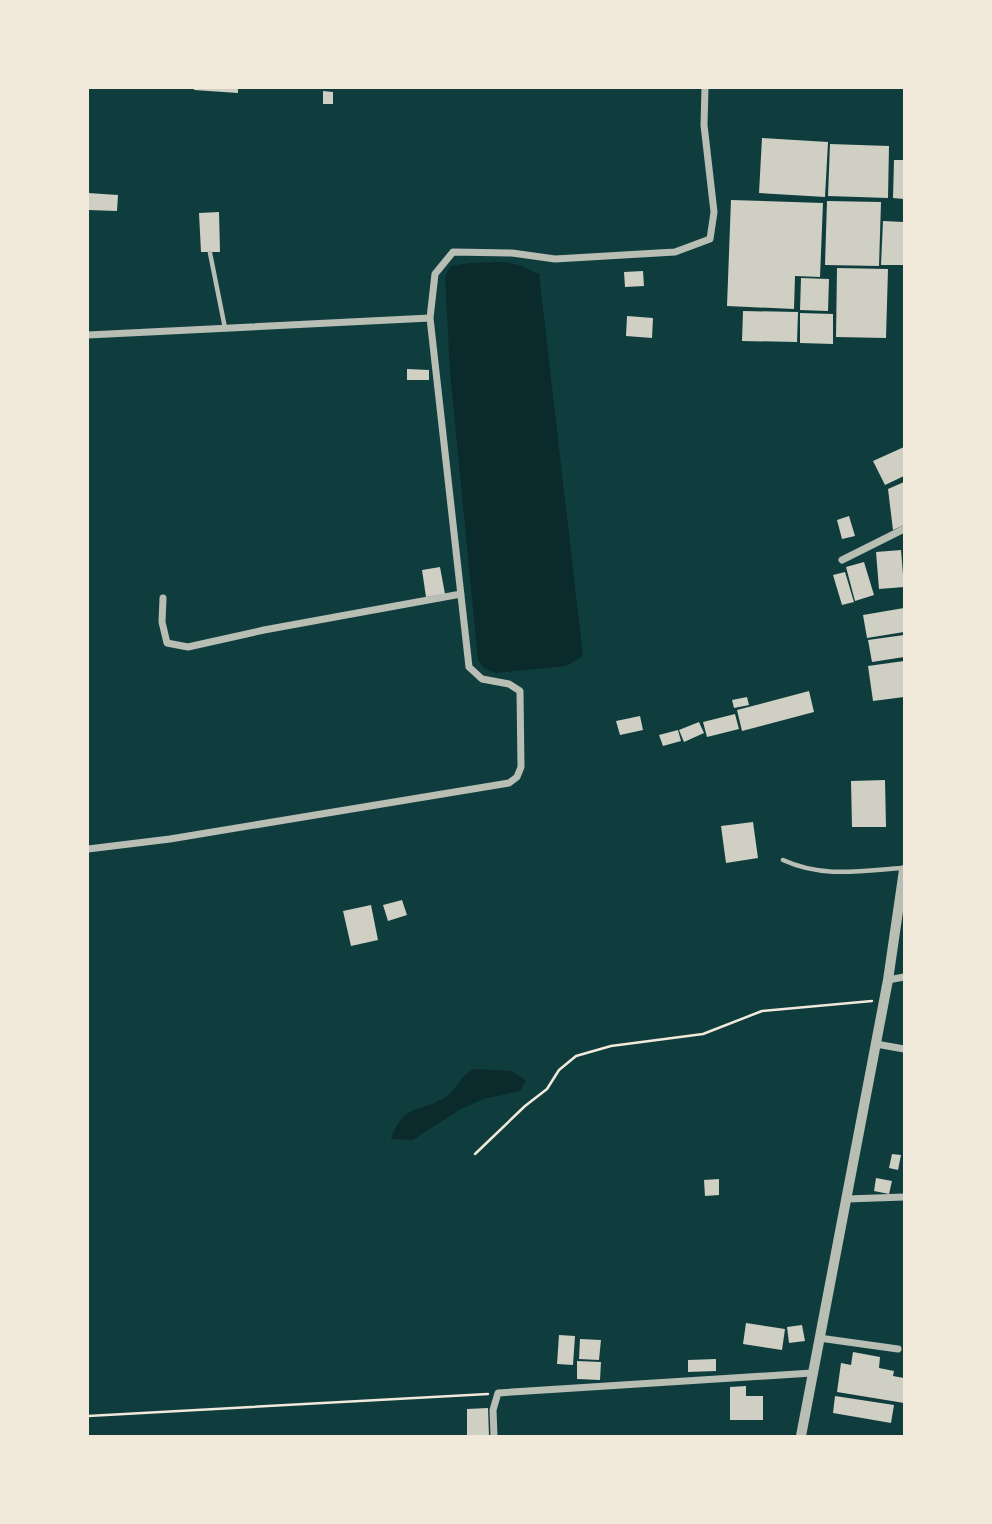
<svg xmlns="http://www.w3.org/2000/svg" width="992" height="1524" viewBox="0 0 992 1524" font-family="Lato,sans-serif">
  <rect width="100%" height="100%" fill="#0f3d3e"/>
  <path fill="#0a2a2b" d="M505 262 519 265 539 274 583 656 566 666 496 673 484 668 478 660 450 372 445 277 451 266 470 263Z
    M475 1069 512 1071 526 1081 520 1091 483 1099 459 1110 413 1140 391 1139C406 1100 419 1115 447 1096 460 1087 458 1076 475 1069Z"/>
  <path fill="#cfcfc3" d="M194 88H238V93L194 90Z
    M323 91 333 92V104H323Z
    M762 138 828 142 825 197 759 193Z
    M830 144 889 146 888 198 828 196Z
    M894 160H904V199L893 198Z
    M88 193 118 195 117 211 88 210Z
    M731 200 823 203 820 277 795 276 794 309 727 306Z
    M827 201 881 202 879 266 825 265Z
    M219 212 220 252H201L199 213Z
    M883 221 904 222V265H881Z
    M837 268 888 269 886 338 836 337Z
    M643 271 644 286 625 287 624 272Z
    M801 278 829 279 828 311 800 310Z
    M743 311 798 312 797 342 742 341Z
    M800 313 833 314V344L800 343Z
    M627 316 653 318 652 338 626 336Z
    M407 369 429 370V380H407Z
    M904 447V476L885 485 873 461Z
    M904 482V525L893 530 888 489Z
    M849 516 855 536 842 539 837 520Z
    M901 550 904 587 879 589 876 552Z
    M864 562 874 595 855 601 846 567Z
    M440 567 445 594 426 597 422 570Z
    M845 572 854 602 842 605 833 575Z
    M904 608V632L867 638 863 615Z
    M904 635V657L872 662 868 640Z
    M904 661V697L873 701 868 666Z
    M809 691 814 712 742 731 737 710Z
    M747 697 749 705 734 708 732 700Z
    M735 714 739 729 707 737 703 722Z
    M640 716 643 730 620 735 616 721Z
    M699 722 704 733 684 742 679 730Z
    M678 730 681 741 663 746 659 735Z
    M885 780 886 827H852L851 781Z
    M753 822 758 858 726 863 721 826Z
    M402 900 407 915 388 921 383 905Z
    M371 905 378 940 351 946 343 911Z
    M892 1154 901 1155 898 1170 889 1168Z
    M876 1178 892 1181 889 1194 874 1191Z
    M719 1179V1195L705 1196 704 1180Z
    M746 1323 785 1329 782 1350 743 1344Z
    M802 1325 805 1341 789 1343 787 1327Z
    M559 1335 575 1336 573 1365 557 1364Z
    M580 1339 601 1340 599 1360 579 1359Z
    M853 1352 880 1357 879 1368 894 1371 893 1376 904 1378V1403L837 1392 841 1363 851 1365Z
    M716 1359V1371L688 1372V1360Z
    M577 1361 601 1362 600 1380 577 1379Z
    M746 1386V1396H763V1420H730V1387Z
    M835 1396 894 1405 891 1423 833 1413Z
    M488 1408 489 1436H467V1409Z"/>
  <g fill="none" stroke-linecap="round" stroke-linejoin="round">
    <path stroke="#f1e9da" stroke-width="2.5" d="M475 1154 525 1106 547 1089 559 1070 576 1056 611 1046 703 1034 762 1011 872 1001
      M88 1416 488 1394"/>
    <path stroke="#b8beb3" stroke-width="4.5" d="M210 253 225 328
      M783 860C822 878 860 871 902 868"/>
    <path stroke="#b8beb3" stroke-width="7" d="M88 335 430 318
      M842 560 904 529
      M163 598 162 622 167 643 188 647 264 630 461 594
      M88 849 170 839 509 783 517 777 521 767 520 691 509 684 482 679 469 667 430 318 435 274 453 252 512 253 555 259 675 252 710 239 714 212 704 125 705 88
      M888 980 904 977
      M876 1044 904 1049
      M847 1199 904 1197
      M819 1338 898 1349
      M494 1436 493 1410 498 1393 812 1373"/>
    <path stroke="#b8beb3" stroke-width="10" d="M801 1436 888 980 904 870"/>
  </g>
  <rect width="992" height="1524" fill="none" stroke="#f1e9da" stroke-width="178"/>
</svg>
